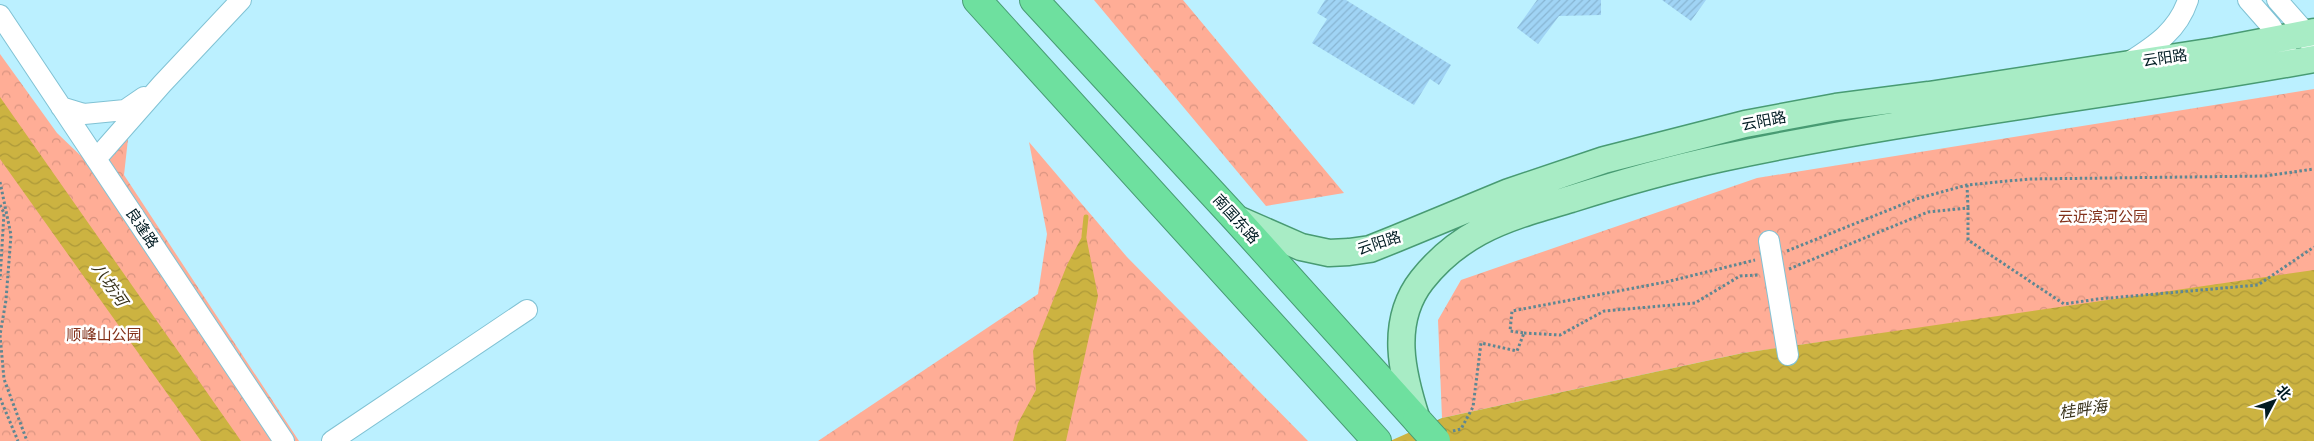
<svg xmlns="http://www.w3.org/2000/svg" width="2314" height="441" viewBox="0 0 2314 441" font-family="Jost,'Noto Sans SC',sans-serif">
  <defs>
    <pattern id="forest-crowns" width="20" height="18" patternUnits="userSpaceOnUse" patternTransform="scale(1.25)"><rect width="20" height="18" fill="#ffad96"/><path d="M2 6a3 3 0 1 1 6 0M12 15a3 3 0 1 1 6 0" fill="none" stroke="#d99481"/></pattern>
    <pattern id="water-waves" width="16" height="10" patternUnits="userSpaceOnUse" patternTransform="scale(1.25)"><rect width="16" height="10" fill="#ccb341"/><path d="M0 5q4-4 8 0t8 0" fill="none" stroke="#ad9939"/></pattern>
    <pattern id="building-hatch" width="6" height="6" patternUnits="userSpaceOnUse" patternTransform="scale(1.25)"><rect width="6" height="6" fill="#a0d4f5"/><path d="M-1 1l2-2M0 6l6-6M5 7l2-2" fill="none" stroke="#88b5d2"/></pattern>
  </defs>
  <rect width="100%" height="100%" fill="#bbf0ff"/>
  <path fill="url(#forest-crowns)" d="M1094 0H1183L1344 193 1266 206Z
    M0 54 57 133 80 155 128 139 124 175 299 441H0Z
    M2314 89V273L1743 353 1442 418 1438 320 1461 280 1757 178Z
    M1029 142 1127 257 1308 441H818L1038 294 1047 234Z"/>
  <path fill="url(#water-waves)" d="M0 97 241 441H201L0 159Z
    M1085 231 1098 296 1066 441H1013L1018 423 1036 390 1033 351 1067 265Z
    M2314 270V441H1390L1442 418 1743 353Z"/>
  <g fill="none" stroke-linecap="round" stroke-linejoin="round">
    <path stroke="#ccb341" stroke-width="5" d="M1084 236 1086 217"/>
  </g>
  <path fill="url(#building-hatch)" d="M1325 0H1346L1451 65 1439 85 1430 79 1414 105 1312 43 1327 19 1317 13Z
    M1537 0H1601V15L1559 16 1538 44 1517 28Z
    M1662 0H1706L1691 21Z"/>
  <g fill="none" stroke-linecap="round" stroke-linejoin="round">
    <g stroke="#80c2d4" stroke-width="22">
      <path id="minor" d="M2248 0 2270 25 2286 50
        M2277 0 2307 34 2311 45
        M0 15 284 441
        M2129 62C2156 45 2178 30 2188 0
        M61 107 84 114 125 110 144 97
        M96 159 162 84 241 0
        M1769 241 1788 355
        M332 441 527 310"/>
    </g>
    <g stroke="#489b73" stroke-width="29">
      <path id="major" d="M1237 219 1301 247 1329 253 1349 252 1370 249 1395 239 1509 192 1604 160 1745 124 1836 107 1929 95 2215 51 2314 32
        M1417 420C1402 374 1389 322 1422 280 1437 261 1457 244 1479 232 1507 217 1540 208 1571 199 1621 183 1671 169 1722 158 1918 116 2117 95 2314 59"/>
    </g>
    <g stroke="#489b73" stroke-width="30">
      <path id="highway" d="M977 0 1377 441
        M1034 0 1236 219 1417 420"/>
    </g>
    <path stroke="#5f8792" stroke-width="3" stroke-dasharray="2.5 2.5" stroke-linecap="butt" d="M0 182 11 235 6 300 0 335 4 379 27 441
      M1967 185 1968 208
      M0 205 4 213 0 280
      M1787 251 1916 199 1967 185 2029 179 2265 176 2314 169
      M1789 269 1928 212 1968 208V240L2064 304 2098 299 2258 285 2314 247
      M1524 333 1560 335 1604 311 1695 303 1740 276 1759 275
      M0 398 18 441
      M1453 431 1461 429 1473 407 1481 343 1517 351 1524 333 1510 331 1512 311 1666 282 1755 260"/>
    <use href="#minor" stroke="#fff" stroke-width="20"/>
    <use href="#major" stroke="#a8ecc5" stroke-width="26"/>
    <use href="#highway" stroke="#6ee09f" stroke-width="28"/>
    <g stroke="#489b73" stroke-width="30" stroke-linecap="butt">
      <path id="highway-bridge" d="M1417 420 1436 441"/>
    </g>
    <use href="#highway-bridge" stroke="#6ee09f" stroke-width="28"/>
  </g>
  <g text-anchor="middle" stroke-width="5" stroke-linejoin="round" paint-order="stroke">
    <g font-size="15" fill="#011b22" stroke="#fff">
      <text transform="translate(2165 58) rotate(-8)" y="5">云阳路</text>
      <text transform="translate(1764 121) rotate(-11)" y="5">云阳路</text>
      <text transform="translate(1236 219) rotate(48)" y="5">南国东路</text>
      <text transform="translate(142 228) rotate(56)" y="5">良逢路</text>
      <text transform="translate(1379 243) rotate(-18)" y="5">云阳路</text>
    </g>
    <g font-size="15" fill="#83321b" stroke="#fff">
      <text x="2103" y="222">云近滨河公园</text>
      <text x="104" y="340">顺峰山公园</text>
    </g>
    <g font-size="16" font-style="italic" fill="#373119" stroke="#fff">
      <text transform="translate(110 284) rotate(55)" y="6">八坊河</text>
      <text transform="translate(2083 409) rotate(-8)" y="6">桂畔海</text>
    </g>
  </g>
  <g transform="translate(2274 401) rotate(49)" stroke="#ffffff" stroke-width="4" paint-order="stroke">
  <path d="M0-4L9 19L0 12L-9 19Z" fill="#011b22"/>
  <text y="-8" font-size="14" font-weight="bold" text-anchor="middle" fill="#011b22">北</text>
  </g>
</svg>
